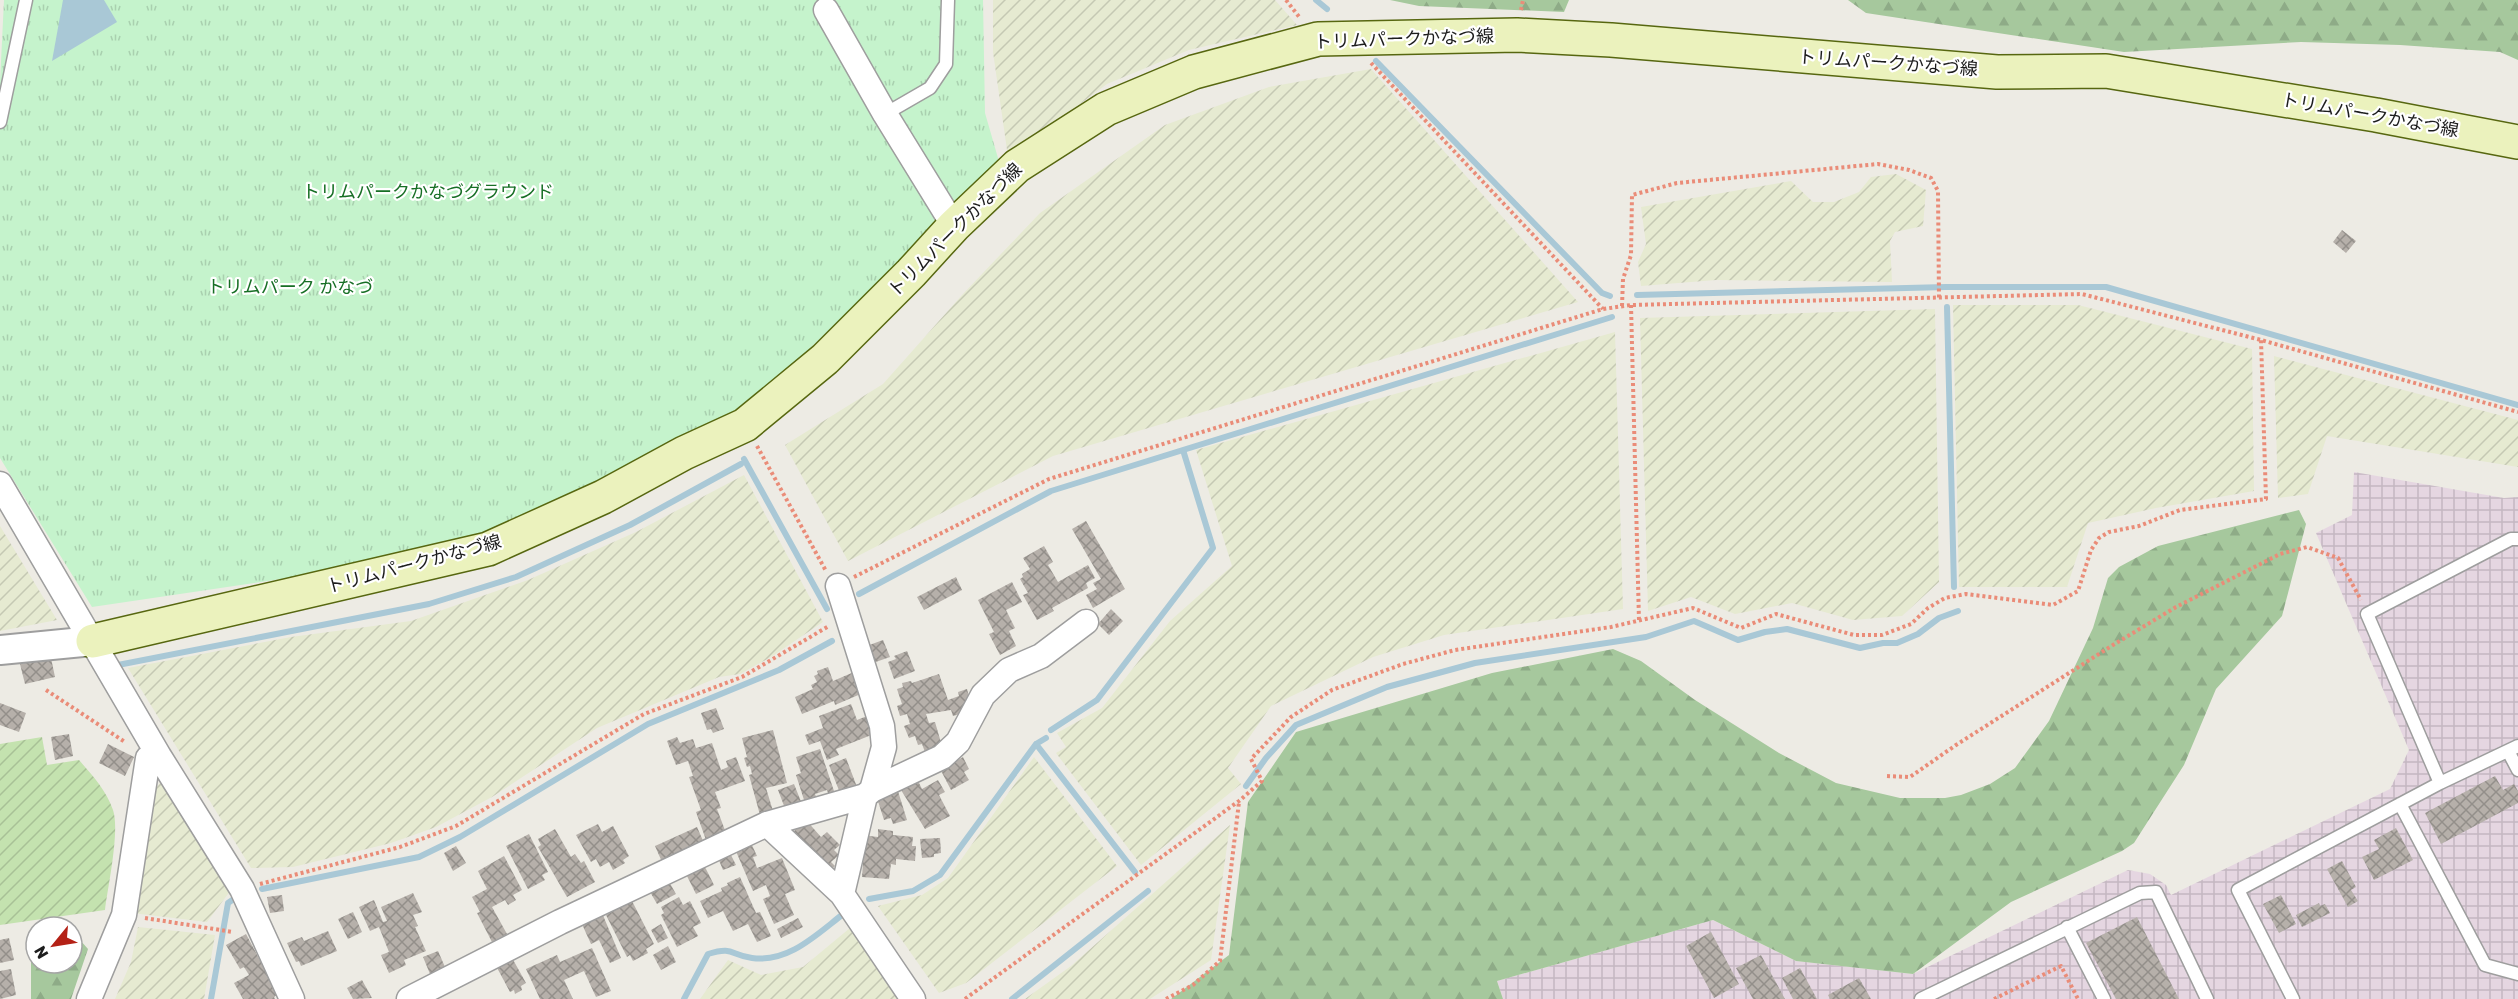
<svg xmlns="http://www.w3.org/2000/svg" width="2518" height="999" viewBox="0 0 2518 999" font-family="Rubik,'Noto Sans JP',sans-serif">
  <defs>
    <pattern id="industrial-grid" width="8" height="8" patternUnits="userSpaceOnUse" patternTransform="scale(1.5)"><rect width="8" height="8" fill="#e5d6e1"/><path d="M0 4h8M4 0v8" fill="none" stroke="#c4b7c1"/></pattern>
    <pattern id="farmland-furrows" width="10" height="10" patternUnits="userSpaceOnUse" patternTransform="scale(1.5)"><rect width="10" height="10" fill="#e6ead1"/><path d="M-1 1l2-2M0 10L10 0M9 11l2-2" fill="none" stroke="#c5c8b3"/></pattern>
    <pattern id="forest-firs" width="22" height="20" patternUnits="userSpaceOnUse" patternTransform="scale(1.5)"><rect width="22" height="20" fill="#a6c89d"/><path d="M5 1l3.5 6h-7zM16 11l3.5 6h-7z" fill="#8eab87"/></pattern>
    <pattern id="park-tufts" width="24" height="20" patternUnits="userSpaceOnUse" patternTransform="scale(1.5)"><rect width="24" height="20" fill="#c5f3cc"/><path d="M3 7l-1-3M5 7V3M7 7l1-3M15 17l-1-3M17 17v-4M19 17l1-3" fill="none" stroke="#a9d0af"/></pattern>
    <pattern id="garden-furrows" width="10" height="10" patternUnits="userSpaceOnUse" patternTransform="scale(1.5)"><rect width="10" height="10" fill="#c4e2af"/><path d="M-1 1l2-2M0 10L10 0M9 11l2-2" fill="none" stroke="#a8c196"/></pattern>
    <pattern id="building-cross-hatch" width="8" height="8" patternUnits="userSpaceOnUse" patternTransform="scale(1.5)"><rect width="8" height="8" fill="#b6b0aa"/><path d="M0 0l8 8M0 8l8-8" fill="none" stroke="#938f8a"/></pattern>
  </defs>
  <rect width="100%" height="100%" fill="#edebe4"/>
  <path fill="url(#industrial-grid)" d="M2354 472 2504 498 2518 497V999H1503L1497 981 1713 920 1796 961 1913 974 2128 870 2150 874 2166 885 2171 895 2390 789 2409 750 2316 533 2352 515Z"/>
  <path fill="url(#farmland-furrows)" d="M993 0H1275L1297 25 1189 50 1107 84 1008 157 993 52Z
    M1371 69 1578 302 1053 456 848 561 785 445 883 384 962 295 1040 213 1165 125 1269 87Z
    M1896 174 1926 190 1923 226 1895 232 1890 241 1892 282 1716 280 1641 286 1638 262 1646 244 1641 207 1791 181 1813 202H1834L1859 192 1871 177Z
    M1953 305H2078L2252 349 2254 491 2156 508 2088 523 2067 587H1959Z
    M1935 309 1939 582 1902 616 1853 620 1792 603 1735 614 1691 597 1648 611 1640 318Z
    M1615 332 1623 609 1444 635 1373 657 1271 706 1228 768 1241 784 1141 865 1056 753 1066 747 1057 733 1102 708 1170 621 1232 566 1196 450Z
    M2274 356 2518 420V467L2327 436 2308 494 2278 498Z
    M744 475 823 622 771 657 740 674 719 677 597 728 492 797 436 827 391 843 293 867 251 868 128 668 291 637 411 621 528 580 636 532Z
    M0 526 57 620 0 631Z
    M1034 757 1117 866 966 983 939 993 878 906 922 895 948 878Z
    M160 783 173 797 231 890 207 922 132 913 151 793Z
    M1230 825 1211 960 1150 999H1025L1071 966Z
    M138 927 215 935 204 999H115L131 962Z
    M850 928 898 999H700L728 960 761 975 803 967Z"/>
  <path fill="url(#forest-firs)" d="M1390 0H1569L1564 12 1419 6Z
    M1848 0H2518V60L2500 52 2400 45 2301 42 2124 52 1866 13Z
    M2299 510 2306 524 2282 616 2216 689 2184 765 2134 843 2122 851 2011 902 1913 974 1796 961 1713 920 1497 981 1503 999H1171L1229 955 1248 802 1296 732 1492 673 1613 649 1641 661 1695 700 1779 753 1836 783 1900 798H1945L1961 795 1990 784 2015 768 2049 721 2093 628 2108 578 2119 567 2158 546Z
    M36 931V963H72V931L88 949 71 999H31V938Z"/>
  <path fill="url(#park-tufts)" d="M4 0H983L985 113 1000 165 747 409 480 540 422 558 92 607 0 458V82Z"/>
  <path fill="url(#garden-furrows)" d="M42 737 47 765 79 760C93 776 106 790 113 810 120 831 108 886 105 910L0 925V744Z"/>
  <path fill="#a9c8d6" d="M63 0H104L117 22 52 61Z"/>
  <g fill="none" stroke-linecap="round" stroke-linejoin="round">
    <path stroke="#a9c8d6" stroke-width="6" d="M1316 0 1327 9
      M1376 61 1602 293 1610 296
      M1637 295 1946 287H2106L2518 405
      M1947 307 1954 587
      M744 459 827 609
      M859 594 1051 491 1612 317
      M118 665 429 604 516 577 630 525 741 464
      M1051 730 1097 700 1213 548 1183 450
      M1046 738 1036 744 1135 872
      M1246 786 1266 758 1296 725 1387 687 1475 663 1646 637 1694 621 1738 640 1765 632 1787 629 1860 648 1883 643H1897L1918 634 1939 618 1958 611
      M262 889 419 857 460 837 648 724 779 670 832 641
      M869 899 913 891 940 875 1036 744
      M211 999 228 903 238 896
      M684 999 708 954C734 946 730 955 752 958 788 963 816 935 842 915
      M1012 999 1148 891"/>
  </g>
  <path fill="url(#building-cross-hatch)" d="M2342 230 2356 241 2346 253 2333 242Z
    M1086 521 1125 589 1093 608 1086 595 1097 589 1093 583 1101 579 1072 529Z
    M1044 546 1053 562 1048 565 1058 582 1088 565 1095 578 1086 583 1088 588 1052 608 1054 611 1037 620 1023 595 1028 593 1020 579 1023 577 1022 574 1030 569 1023 558Z
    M956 577 962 590 924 610 917 597Z
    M1012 582 1022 602 1006 610 1015 628 1009 631 1016 646 1000 655 989 634 994 632 978 600Z
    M1111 609 1123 621 1109 635 1098 624Z
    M883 640 890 657 870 664 864 647Z
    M907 651 915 671 894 679 888 662 896 659 894 656Z
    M51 658 55 677 25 684 20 664Z
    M828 667 833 681 854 672 863 693 835 705 834 701 802 714 795 697 813 689 811 685 817 682 814 676 818 674 817 671Z
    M939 674 948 700 959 696 958 692 967 689 971 704 966 712 953 716 951 710 926 714 929 723 935 722 942 746 925 752 922 744 918 745 915 736 909 738 904 726 910 724 907 714 900 716 897 706 902 704 897 689 903 687 902 683 911 681 912 683Z
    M0 703 26 713 19 732 0 725Z
    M851 704 857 720 867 716 874 734 836 749 839 755 827 760 820 741 809 745 805 735 823 728 819 716Z
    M716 708 724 729 713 733 711 729 707 730 701 713Z
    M773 730 787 783 766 788 773 811 760 815 749 775 752 774 750 766 747 767 744 758 747 757 742 738Z
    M69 734 73 756 55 760 51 737Z
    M677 737 680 743 693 739 696 748 712 743 721 770 728 767 726 761 736 757 745 781 715 792 721 808 717 809 726 833 706 840 696 812 701 810 689 777 693 776 688 761 676 765 667 741Z
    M108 744 134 757 125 776 99 763Z
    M820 749 835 794 829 796 827 790 815 794 817 799 805 803 796 775 801 773 796 757Z
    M955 754 958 760 963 757 969 769 964 772 969 780 951 790 937 763Z
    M846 758 857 787 840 793 829 765Z
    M2495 776 2503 790 2514 784 2518 791V803L2441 844 2425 813Z
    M938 780 945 792 939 795 950 816 925 829 901 790 918 781 922 789Z
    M794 784 802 804 786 811 778 790Z
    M897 788 907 820 893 824 891 818 884 820 876 795Z
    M806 820 821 837 827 832 840 845 834 850 839 855 831 862 835 866 832 869 793 832Z
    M598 824 602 832 613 826 629 856 623 860 625 863 613 870 609 862 600 867 596 859 591 862 576 835Z
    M697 827 704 843 662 862 655 846Z
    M2396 828 2413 860 2374 880 2362 857 2379 849 2374 840Z
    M555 829 571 857 575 854 581 863 584 861 595 882 567 897 538 847 541 845 538 839Z
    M878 829 893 831V835L913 837 912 846H916L915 861 896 859V865L891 864 889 879 862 877 864 849 862 835 878 837Z
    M529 834 548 872 542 875 545 880 528 889 506 846Z
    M940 838 941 853 934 854V857L922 858 920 839Z
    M751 843 757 856 753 857 757 868 782 858 795 890 785 894 794 915 774 924 763 899 770 896 766 885 753 891 735 849Z
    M456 846 466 863 453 871 444 853Z
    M730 853 736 865 723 870 718 858Z
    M504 856 522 890 513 895 516 900 508 905 505 900 492 907 507 934 492 942 477 913 480 912 472 897 487 889 478 871Z
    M2342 861 2356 887 2351 890 2358 901 2348 907 2327 869Z
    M704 865 714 885 696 894 686 874Z
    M740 877 756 913 760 912 771 936 757 942 748 924 733 931 723 911 708 918 700 901 722 891 721 888 728 885 727 883Z
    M668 880 676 894 657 904 649 890Z
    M413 893 422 912 413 915 418 926 415 927 426 951 404 960 406 965 389 973 381 955 389 952 379 927 370 931 359 907 374 900 383 922 387 921 381 907Z
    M282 895 284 911 270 913 267 897Z
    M2281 895 2296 924 2279 933 2263 904Z
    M679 897 683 905 690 901 701 923 693 927 698 936 677 947 661 915 664 913 661 907Z
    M632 901 654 944 646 949 648 953 633 961 630 955 627 957 606 915Z
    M2319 903 2320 906 2325 904 2330 913 2302 927 2296 915Z
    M353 912 362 932 348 939 338 919Z
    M602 913 621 958 610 963 599 940 591 944 581 922Z
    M2137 917 2179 999H2116L2086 943Z
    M798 918 803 927 781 938 777 929Z
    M661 924 668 938 658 943 651 930Z
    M328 931 337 951 301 966 299 961 296 962 287 943 302 937 304 941Z
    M1711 932 1739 984 1714 998 1686 946Z
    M246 934 278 994 274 997 275 999H243L234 983 249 975 244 967 240 969 226 945Z
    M9 938 14 960 0 963V940Z
    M668 946 676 962 661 970 653 955Z
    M592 948 611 991 596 997 584 971 564 980 573 999H540L526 969 557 955 560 962Z
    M438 951 445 967 430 974 423 957Z
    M1761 955 1785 999H1753L1736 968Z
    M511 956 526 983 521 986 522 990 515 994 514 990 510 992 495 964Z
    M1800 968 1817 999H1793L1782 978Z
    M11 969 16 995 0 999V971Z
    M1859 978 1871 999H1830L1828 995Z
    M362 980 372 998 353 999 347 988Z"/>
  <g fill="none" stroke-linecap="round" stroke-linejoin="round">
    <g stroke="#9e9e9e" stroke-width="15">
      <path id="service" d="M885 114 930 88 946 64 948 0
        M0 122 26 0
        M2508 751 2518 770
        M2440 783 2367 614 2511 539H2518
        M2400 804 2485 965 2518 974
        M2067 927 2104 999
        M1921 999 2140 893 2156 892 2207 999
        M2293 999 2238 890 2440 783 2518 746"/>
    </g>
    <g stroke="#9e9e9e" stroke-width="27">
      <path id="minor" d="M826 10 885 114 954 226
        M0 484 159 756 242 889 292 999
        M838 586 882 726 884 747 872 790
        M767 824 865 796
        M842 894 865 796 872 790 942 757 958 742 983 695 1009 670 1041 656 1086 622
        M89 999 124 915 148 758 159 756
        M409 999 560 922 767 824 842 894 913 999"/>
    </g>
    <g stroke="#9e9e9e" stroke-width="32">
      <path id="tertiary" d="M0 650 93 641"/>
    </g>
    <g stroke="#576710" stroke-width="36">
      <path id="secondary" d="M93 641 488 549 603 497 684 453 745 425 825 359 911 273 954 226 1017 166 1106 109 1194 72 1318 39 1517 35 1611 40 1997 72 2106 71 2376 115 2518 142"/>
    </g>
    <path stroke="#ea8c78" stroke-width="4" stroke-dasharray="3 3" stroke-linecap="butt" d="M1286 0 1300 18
      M1521 10 1523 0
      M1371 63 1603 309
      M1631 305 1639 621
      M1622 306 1623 279 1631 255 1632 195 1677 183 1878 164 1909 170 1931 178 1938 191 1939 298
      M757 446 826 571
      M854 577 1049 479 1603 309 1631 305 2082 294 2261 340 2518 412
      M46 690 125 742
      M1887 776 1910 777 1956 745 2113 645 2176 607 2280 554 2307 547 2338 558 2361 600
      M260 884 400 847 456 826 644 714 742 677 829 626
      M145 918 233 932
      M965 999 1239 801 1262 781 1251 759 1291 717 1332 690 1403 664 1455 650 1611 627 1693 608 1741 628 1776 614 1854 635H1882L1911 624 1928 608 1945 598 1966 594 2053 605 2078 591 2091 550 2099 538 2109 532 2139 526 2180 510 2266 499 2261 340
      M1166 999 1193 985 1220 961 1239 802
      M1994 999 2061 966 2078 999"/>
    <use href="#service" stroke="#fff" stroke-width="12"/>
    <use href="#minor" stroke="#fff" stroke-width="24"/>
    <use href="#tertiary" stroke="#fff" stroke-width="28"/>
    <use href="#secondary" stroke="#ebf2bd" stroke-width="33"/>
  </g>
  <g text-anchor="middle" stroke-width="4.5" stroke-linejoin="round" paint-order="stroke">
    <g font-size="18" fill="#1d1d1d" stroke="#fff">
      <text transform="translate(1404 39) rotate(-2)" y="6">トリムパークかなづ線</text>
      <text transform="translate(1888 63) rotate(4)" y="6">トリムパークかなづ線</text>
      <text transform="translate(2370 115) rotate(10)" y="6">トリムパークかなづ線</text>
      <text transform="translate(955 230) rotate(-45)" y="6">トリムパークかなづ線</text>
      <text transform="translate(414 564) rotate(-15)" y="6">トリムパークかなづ線</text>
    </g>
    <g font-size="18" fill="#176f25" stroke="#fff">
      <text x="428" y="198">トリムパークかなづグラウンド</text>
      <text x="290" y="293">トリムパーク かなづ</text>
    </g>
  </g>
  <g transform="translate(54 945) rotate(240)"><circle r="28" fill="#ffffff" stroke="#a5a5a5" stroke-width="1.5"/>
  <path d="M0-4.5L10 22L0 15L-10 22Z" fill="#b42116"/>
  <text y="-9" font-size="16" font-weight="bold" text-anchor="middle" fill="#1d1d1d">N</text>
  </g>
</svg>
